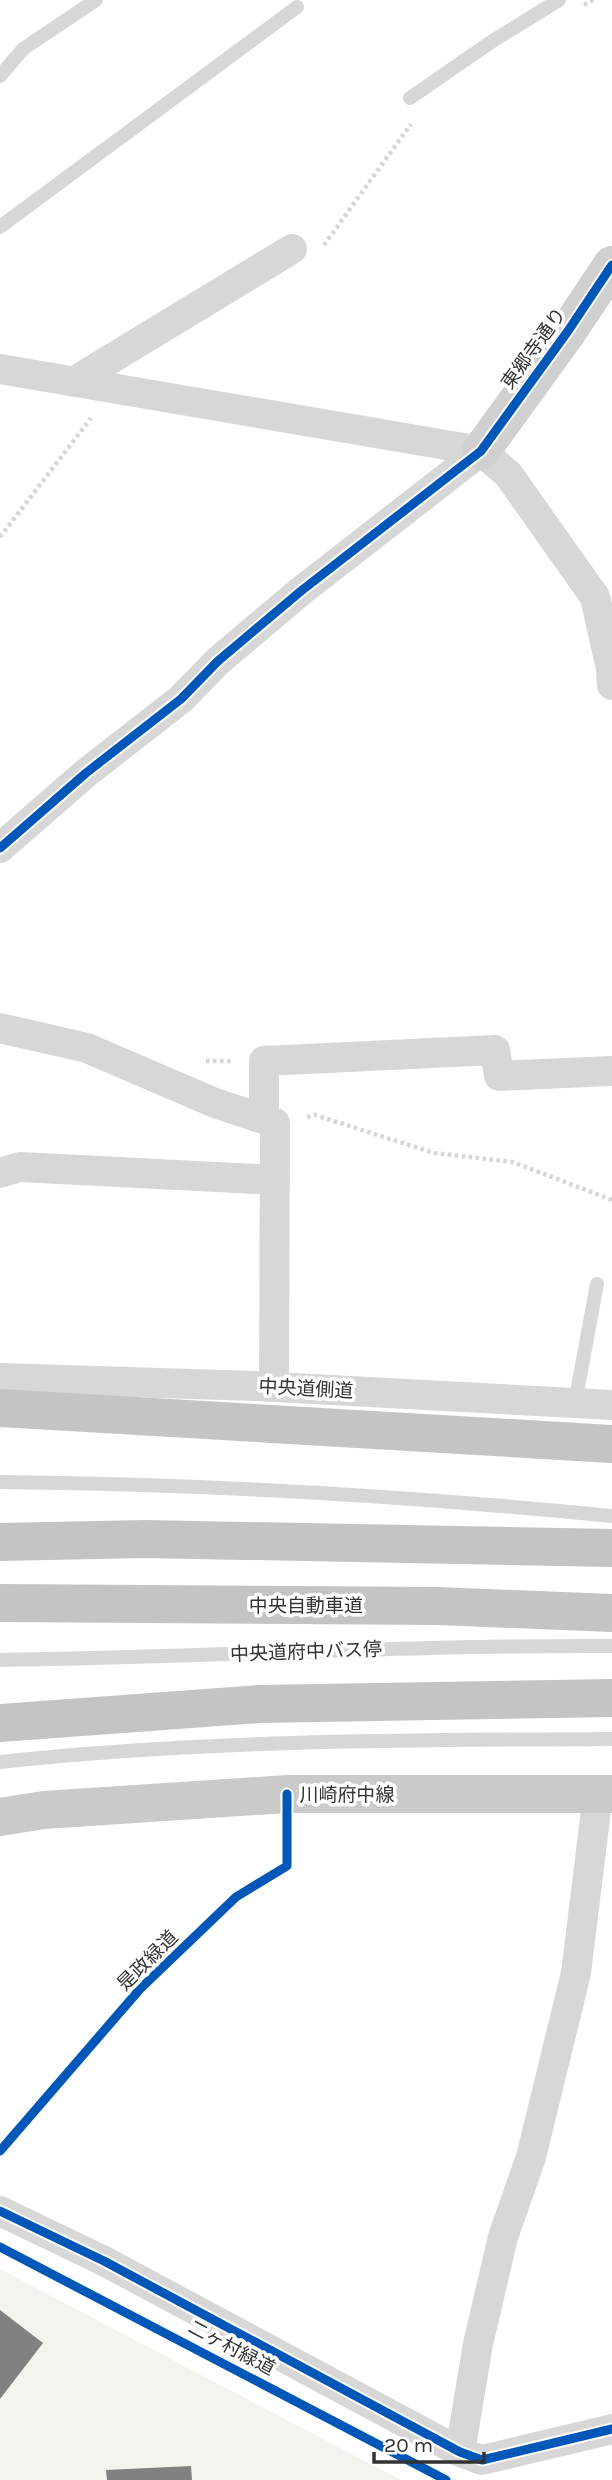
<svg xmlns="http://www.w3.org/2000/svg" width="612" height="2480" viewBox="0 0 612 2480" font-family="Karla,'Noto Sans JP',sans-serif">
  <rect width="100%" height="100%" fill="#fff"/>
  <path fill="#f1f5ed" d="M0 2269 401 2480H0Z"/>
  <path fill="#818181" d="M0 2310 43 2343 0 2399Z
    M191 2466 192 2480H107L106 2470Z"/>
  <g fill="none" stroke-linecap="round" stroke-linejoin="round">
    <path stroke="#d6d6d6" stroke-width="4.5" stroke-dasharray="3.5 3.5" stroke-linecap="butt" d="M584 5 593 0
      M324 245 411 124
      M0 537 91 418
      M206 1061H233
      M307 1117 315 1115 434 1153 513 1162 612 1200"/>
    <path stroke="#d7d7d7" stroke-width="14" d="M0 76 23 49 96 0
      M410 98 491 42 559 0
      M0 227 297 7
      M575 1403 597 1284
      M0 1482C204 1484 409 1496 612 1516
      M0 1660C204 1657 408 1645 612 1646
      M0 1762C203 1740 408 1740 612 1739"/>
    <path stroke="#d7d7d7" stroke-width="30" d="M0 369 481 451
      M73 382 292 249
      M481 451 508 474 595 597 611 669 612 685
      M0 848 86 773 181 699 218 661 301 591 481 451
      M0 1028 87 1048 215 1103 275 1123 274 1387
      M264 1119V1061L495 1050 499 1076 612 1071
      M0 1173 20 1167 275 1180
      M0 1378 256 1386 612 1405
      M0 2211 104 2261 460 2452 482 2460 612 2429
      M460 2452 478 2344 503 2237 531 2157 576 1973 598 1794"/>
    <path stroke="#d0d0d0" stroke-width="38" d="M481 451 568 331 612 265"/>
    <path stroke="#cacaca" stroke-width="38" d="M0 1817 44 1810 287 1794H612"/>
    <path stroke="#c4c4c4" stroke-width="38" d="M0 1408 612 1444
      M0 1542 145 1539 612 1548
      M0 1603 438 1606 612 1613
      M0 1723 259 1704 612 1698"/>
    <g stroke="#fff" stroke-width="13">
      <path id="cycleway" d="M0 848 86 773 181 699 218 661 301 591 481 451 568 331 612 265
        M0 2151 140 1989 236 1897 287 1866V1794
        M0 2211 104 2261 460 2452 482 2460 612 2429
        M0 2247 446 2480"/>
    </g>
    <use href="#cycleway" stroke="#0057b8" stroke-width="9"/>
  </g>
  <g text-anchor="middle" stroke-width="7" stroke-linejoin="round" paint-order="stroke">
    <g font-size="19" fill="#333" stroke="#fff">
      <text transform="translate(533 348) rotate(-54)" y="7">東郷寺通り</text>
      <text transform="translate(306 1388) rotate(3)" y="7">中央道側道</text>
      <text x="306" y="1612">中央自動車道</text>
      <text transform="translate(306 1651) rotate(-2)" y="7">中央道府中バス停</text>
      <text x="347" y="1801">川崎府中線</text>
      <text transform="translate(147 1960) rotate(-45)" y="7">是政緑道</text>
      <text transform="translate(232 2347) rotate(28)" y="7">二ヶ村緑道</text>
    </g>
  </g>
  <path d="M374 2452v10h110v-10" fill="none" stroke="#333333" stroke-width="3.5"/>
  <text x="384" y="2452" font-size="21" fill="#333333" stroke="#ffffff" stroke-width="5" paint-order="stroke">20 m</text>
</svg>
